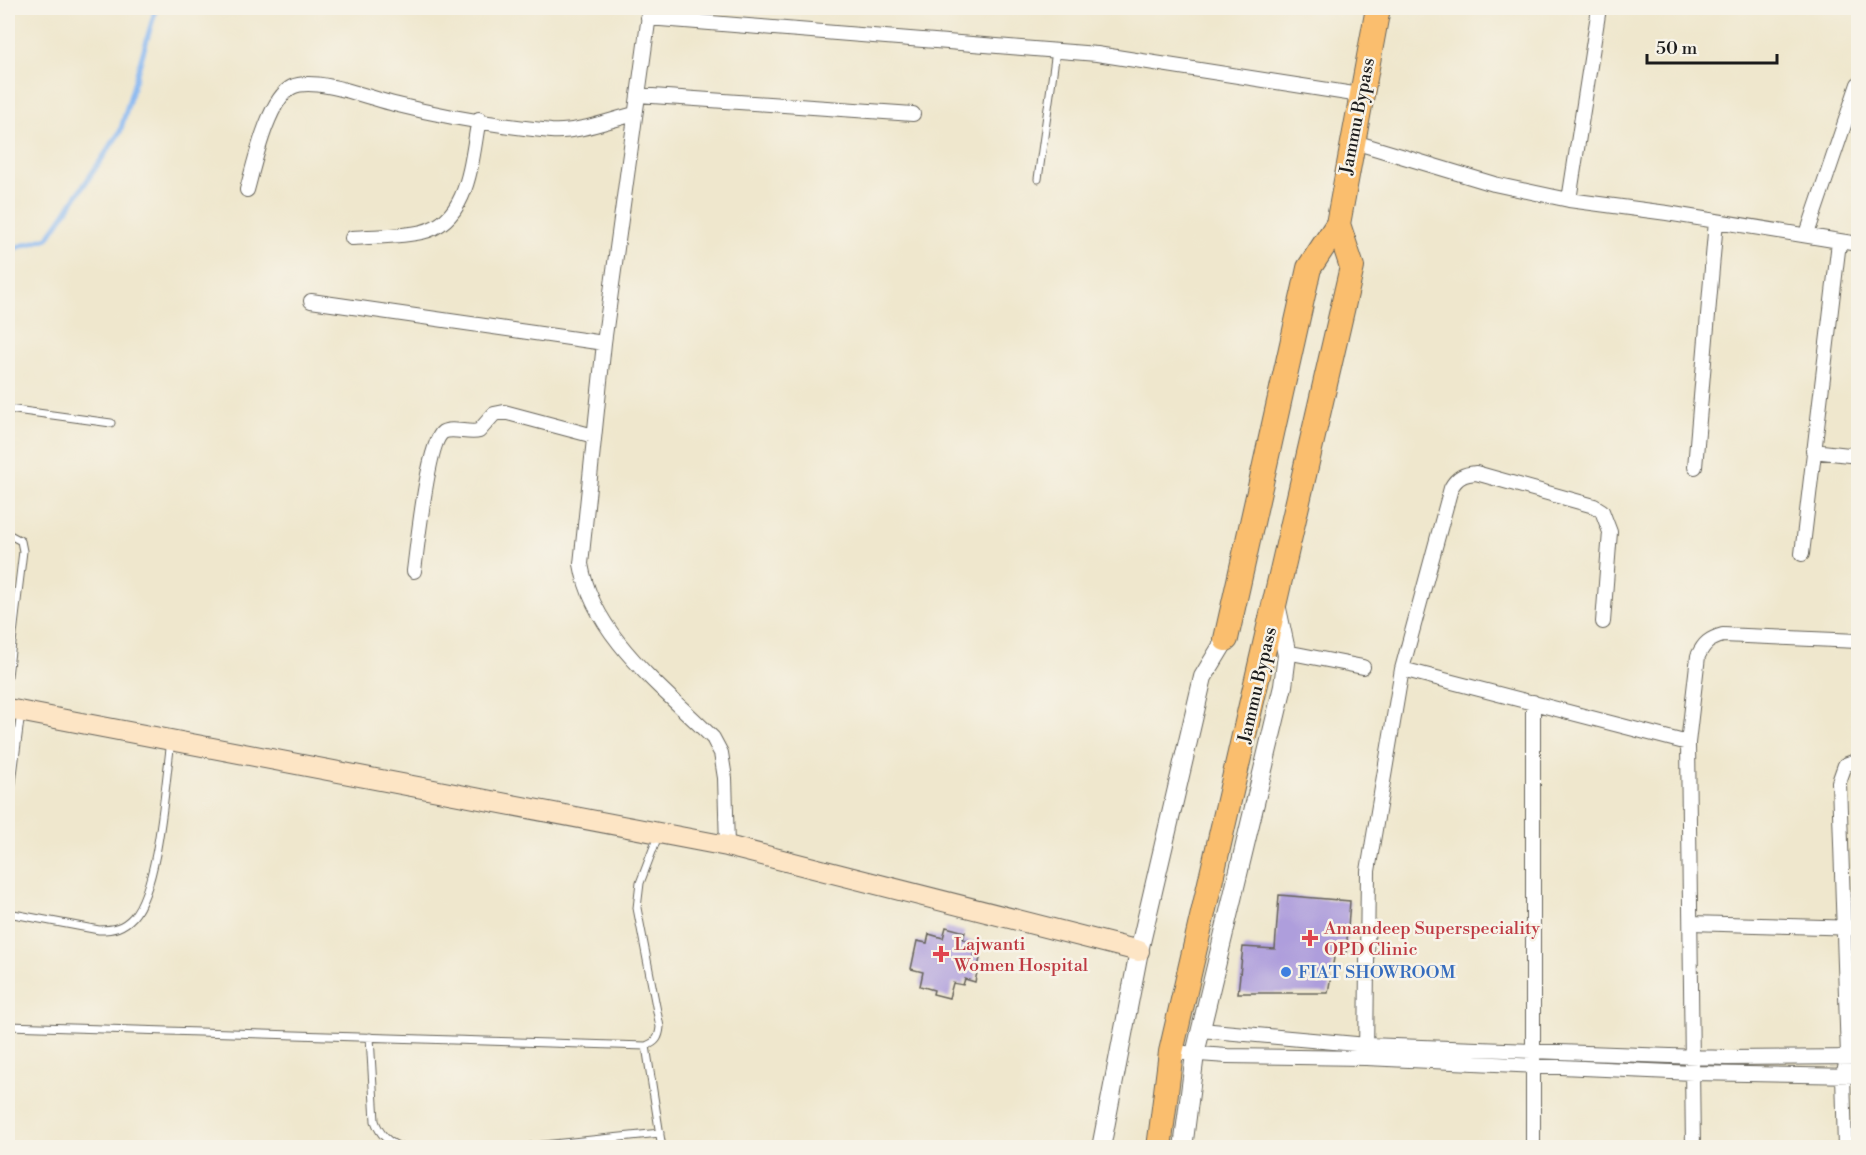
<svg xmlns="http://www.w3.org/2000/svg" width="1866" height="1155" viewBox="0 0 1866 1155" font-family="'Libre Bodoni',serif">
  <rect width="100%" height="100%" fill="#f7f3e8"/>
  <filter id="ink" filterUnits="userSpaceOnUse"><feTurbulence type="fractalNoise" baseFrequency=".0167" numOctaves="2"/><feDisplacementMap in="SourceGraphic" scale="12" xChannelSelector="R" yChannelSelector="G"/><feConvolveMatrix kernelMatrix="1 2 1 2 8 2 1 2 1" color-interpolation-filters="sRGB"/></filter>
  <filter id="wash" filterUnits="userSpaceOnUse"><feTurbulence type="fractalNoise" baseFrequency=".008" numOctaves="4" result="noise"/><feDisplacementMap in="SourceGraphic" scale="24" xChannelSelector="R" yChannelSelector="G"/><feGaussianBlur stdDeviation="1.35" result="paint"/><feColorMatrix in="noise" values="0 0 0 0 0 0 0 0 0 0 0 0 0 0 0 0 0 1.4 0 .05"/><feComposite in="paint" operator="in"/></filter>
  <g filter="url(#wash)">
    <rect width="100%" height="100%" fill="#efe7cd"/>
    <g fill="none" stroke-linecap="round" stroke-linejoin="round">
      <path stroke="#86b7f2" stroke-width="5" d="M8 250 48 238 120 132 156 8"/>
    </g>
    <g id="blocks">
      <path fill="#ae9edc" d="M1279 895 1350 901 1346 953 1335 952 1328 993H1238L1243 947 1275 949Z
        M946 927 965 932 963 939 977 943 974 956 980 958 975 982 965 979 963 985 953 983 949 998 933 994 934 990 920 986 923 972 911 969 917 941 927 943 929 934 943 938Z"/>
    </g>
  </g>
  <g filter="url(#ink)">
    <use href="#blocks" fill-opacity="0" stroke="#66635a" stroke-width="1.5"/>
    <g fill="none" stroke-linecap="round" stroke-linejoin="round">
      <g stroke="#66635a" stroke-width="9">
        <path id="service" d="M1038 179 1056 51
          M8 409 111 423
          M8 534 21 541 23 551 8 676
          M8 814 21 712
          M8 913 99 930C113 930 123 928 133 917 159 887 165 784 171 741
          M8 1026 646 1046C656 1042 659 1038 660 1027L637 908 640 883 658 836
          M370 1037 375 1121C380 1135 388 1142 402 1148
          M646 1046 662 1148
          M514 1148 660 1133"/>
      </g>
      <g stroke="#66635a" stroke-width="16">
        <path id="minor" d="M650 8 604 343 581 564C593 636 663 688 713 738L721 753 725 778 727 846
          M648 18 1097 54 1360 95
          M638 95 913 114
          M1351 141 1494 184 1569 200 1667 213 1858 244
          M247 190C254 165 268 99 292 87 314 76 370 98 394 104 441 116 502 126 551 131 578 133 609 120 635 114
          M1569 200 1599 8
          M1807 234 1858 84
          M352 238C374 236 400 237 422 232 470 221 471 159 479 119
          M311 301 604 343
          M1813 451 1858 456
          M1695 467 1716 221
          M1802 554 1839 242
          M414 571C417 548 428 442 443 432 452 427 469 434 479 431L494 414 504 412 594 436
          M1286 652 1363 667
          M1402 669 1688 743 1698 656C1704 643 1709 639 1723 635L1858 641
          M1533 702V1148
          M1688 743 1693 1148
          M1691 923 1858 928
          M1201 1030 1367 1045 1726 1058 1858 1057
          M1171 1052 1227 1056 1366 1058 1693 1073 1858 1076
          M1366 1058 1368 871 1402 669 1451 488C1457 477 1464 474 1476 473L1594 506 1602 511 1610 532 1603 622
          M1845 1148 1843 1075 1848 1056 1839 782 1845 765 1858 760"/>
      </g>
      <g stroke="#66635a" stroke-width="20">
        <path id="tertiary" d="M1101 1148 1139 951 1203 677 1226 639
          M1183 1148 1195 1054 1283 686 1287 655 1276 604"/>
      </g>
      <g stroke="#66635a" stroke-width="22">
        <path id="secondary" d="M8 709 727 846 1139 951"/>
      </g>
      <g stroke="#66635a" stroke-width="26">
        <path id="trunk" d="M1226 639 1309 268 1338 224 1378 8
          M1159 1148 1171 1052 1352 267 1338 224"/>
      </g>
      <use href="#service" stroke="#fff" stroke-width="7"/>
      <use href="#minor" stroke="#fff" stroke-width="14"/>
      <use href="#tertiary" stroke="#fff" stroke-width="18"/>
      <use href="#secondary" stroke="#fde5c5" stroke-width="20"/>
      <use href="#trunk" stroke="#fabe6e" stroke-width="24"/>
    </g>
  </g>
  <g fill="#e0444e" stroke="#f7f3e8" stroke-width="2">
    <path d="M1307 929h6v6h6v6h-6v6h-6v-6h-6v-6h6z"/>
    <path d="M938 945h6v6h6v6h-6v6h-6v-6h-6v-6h6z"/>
  </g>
  <circle fill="#3f7fe0" stroke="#f7f3e8" stroke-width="2" cx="1286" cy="972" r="6"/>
  <g text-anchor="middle" stroke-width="5" stroke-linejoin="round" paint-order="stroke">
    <g font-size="18" fill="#1c1c1c" stroke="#f7f3e8">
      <text transform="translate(1357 116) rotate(-79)" y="6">Jammu Bypass</text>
      <text transform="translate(1257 685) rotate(-77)" y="6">Jammu Bypass</text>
    </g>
    <g font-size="18" fill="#be3a42" stroke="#f7f3e8" text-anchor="start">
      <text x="1324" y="934">Amandeep Superspeciality<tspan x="1324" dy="21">OPD Clinic</tspan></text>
      <text x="954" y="950">Lajwanti<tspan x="954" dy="21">Women Hospital</tspan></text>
    </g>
    <g font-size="18" fill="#366cbe" stroke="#f7f3e8" text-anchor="start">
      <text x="1298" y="978">FIAT SHOWROOM</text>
    </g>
  </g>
  <rect width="1866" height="1155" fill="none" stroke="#f7f3e8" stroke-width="30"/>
  <path d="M1647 54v9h130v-9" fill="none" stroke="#1c1c1c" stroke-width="3"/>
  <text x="1656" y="54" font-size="18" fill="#1c1c1c" stroke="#f7f3e8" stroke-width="4.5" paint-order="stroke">50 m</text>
</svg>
